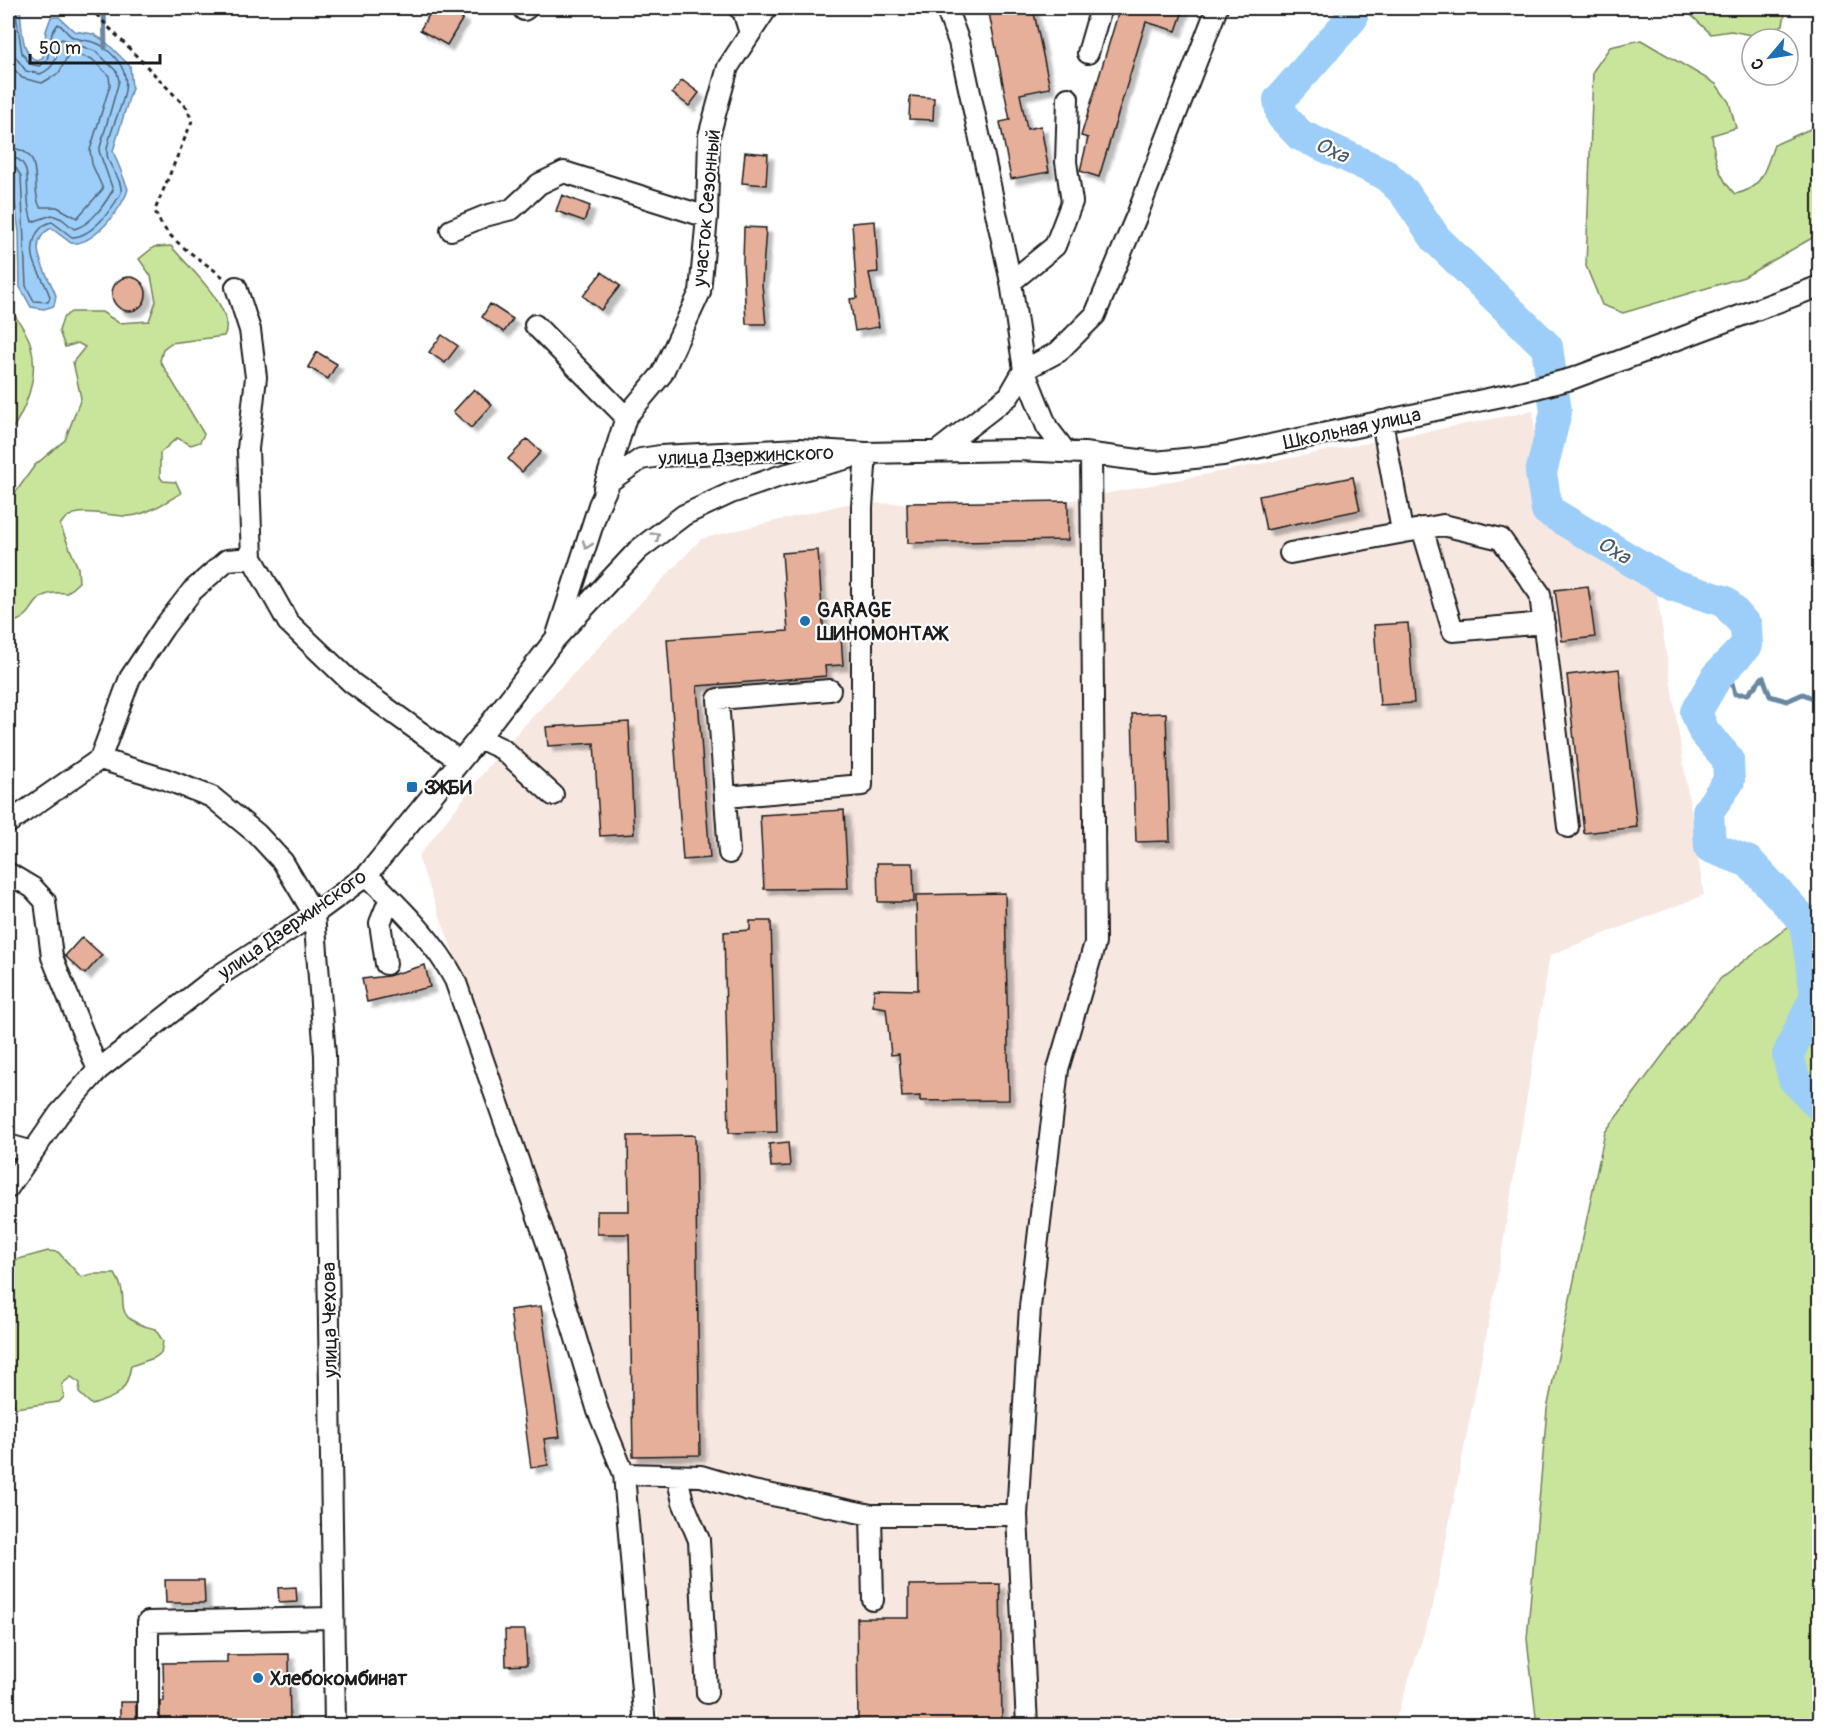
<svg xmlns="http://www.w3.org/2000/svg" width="1827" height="1733" viewBox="0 0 1827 1733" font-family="Pangolin,sans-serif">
  <defs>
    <filter id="shadow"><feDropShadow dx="5.5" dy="5.5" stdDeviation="1.5" flood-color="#0004"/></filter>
  </defs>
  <rect width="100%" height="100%" fill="#fff"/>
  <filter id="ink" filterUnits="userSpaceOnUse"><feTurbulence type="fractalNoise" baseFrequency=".0167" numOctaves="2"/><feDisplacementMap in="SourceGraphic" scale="12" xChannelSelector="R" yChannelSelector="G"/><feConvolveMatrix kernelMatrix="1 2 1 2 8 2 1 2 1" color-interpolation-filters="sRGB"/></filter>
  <g filter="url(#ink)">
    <path fill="#f7e7e1" d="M1533 411 1540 503 1655 582 1704 895 1550 955 1496 1286 1433 1606 1394 1725H659L636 1498 552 1221 418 857 502 749 701 539 846 504 1068 501Z"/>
    <path fill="#c9e49b" stroke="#72805c" stroke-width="1.5" d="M1689 8H1786L1783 25 1761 37 1731 31 1711 34 1691 15Z
      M1641 40 1716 84 1729 102 1736 128 1712 135C1714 158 1719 178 1735 194 1762 189 1765 170 1774 145L1819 125V234L1744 277 1623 313 1602 305 1586 266 1593 71 1610 47Z
      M171 246C187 266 238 310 224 336L171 343 163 349 160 361 204 434 200 442 191 445 177 438 160 453V477L163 481 176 482 181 493C168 501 146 515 130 516 108 518 74 502 60 525L78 568 79 582 67 593C27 590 41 612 15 622L8 618V503L35 465 65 440 81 398 73 362 85 347 78 343 65 347 59 331 63 318 71 312H102L119 323 149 321 156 301 151 276 139 259 154 247Z
      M8 305C15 317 28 332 31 346 39 376 26 411 8 435Z
      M1819 903V1725H1537L1527 1639 1547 1409 1605 1132 1720 979Z
      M48 1251 58 1252 81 1277 93 1274H115C134 1302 105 1317 155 1329L163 1341 161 1353 154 1358 131 1366C126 1394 118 1396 92 1405L79 1393 80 1383 71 1377 62 1384 64 1397 59 1402 15 1408 8 1383V1311L15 1260Z"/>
    <path fill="#9dcef9" stroke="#6987a1" stroke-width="1.5" d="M8 8H20C22 23 20 56 38 61L43 57 46 31 51 17H59L74 31 93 34 105 41 130 66 132 88 113 151 128 189 126 195C118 212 93 246 71 243L51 228C22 244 50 276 56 296L54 306 44 309 31 307 20 287 19 232 14 196 15 177 8 170Z"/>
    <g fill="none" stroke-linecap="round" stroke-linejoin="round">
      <path stroke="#506374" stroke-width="1.5" d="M8 12 14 55 26 71 40 74C56 68 57 56 59 41L62 39 97 52 117 72 119 81 99 151 113 190C104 205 91 225 74 229L62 219 52 215 32 222C30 215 28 206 28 198 26 181 32 158 8 157
        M8 62 22 78 42 83 59 73 69 53 92 59 109 76 110 85 90 150 92 164 103 189 77 218 57 207H40C29 187 48 149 8 148
        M8 164 15 167 21 176 26 286 34 301 48 302 50 297C43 274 24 259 37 233 41 227 45 223 52 222L72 237C92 237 112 209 121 193 123 177 105 165 107 149 114 107 148 79 102 46 92 39 81 42 71 36 66 33 64 27 58 24L52 33 47 61 39 66 30 64 22 53 15 8"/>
      <path stroke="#6987a1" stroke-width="5" d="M104 8 105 48
        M1717 676 1732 683 1735 694H1748L1763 677 1770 696 1787 701 1803 694 1820 701"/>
      <path stroke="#9dcef9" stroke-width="32" d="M1351 8 1352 18 1279 100 1282 116 1300 135 1385 174 1404 192 1436 239 1547 347 1556 412 1541 473 1547 510 1674 586 1724 601 1746 626 1747 645 1717 676 1696 712 1704 732 1728 759 1729 781 1708 811 1710 847 1749 862 1805 922 1816 995 1788 1055 1794 1079 1820 1106"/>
    </g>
    <path fill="#e5af9a" stroke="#1c1c1c" stroke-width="1.5" filter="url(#shadow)" d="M433 8H445L463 18 447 45 420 30Z
      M988 8H1033L1050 88 1020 94 1027 129 1041 126 1049 172 1011 179 1000 122 1010 120Z
      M1113 8H1184L1176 31 1146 22 1099 177 1080 171 1088 138 1081 136 1118 14 1112 12Z
      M682 80 699 93 689 106 672 93Z
      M910 96 934 98 933 120 909 119Z
      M745 152 768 154 766 185 742 183Z
      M562 195 590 206 584 221 556 211Z
      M875 221 878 272 869 273 879 327 855 331 850 299 857 298 852 223Z
      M744 227 766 228 762 284 766 324H746L743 262Z
      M602 272 620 286 601 310 583 296Z
      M112 294a17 17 0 1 1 34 0a17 17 0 1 1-34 0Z
      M490 304 513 319 504 332 482 317Z
      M442 335 458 346 445 363 429 352Z
      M317 352 337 364 328 379 308 367Z
      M474 389 492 405 471 428 453 412Z
      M527 439 541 452 522 472 508 459Z
      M1353 477 1360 510 1266 530 1259 496Z
      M1068 501V540L908 543 907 503Z
      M818 550 824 638 841 636 843 665 825 666 826 676 697 686 710 858 683 860 667 639 788 631 782 553Z
      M1588 586 1595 637 1562 641 1555 590Z
      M1408 623 1414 703 1380 705 1374 625Z
      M1619 669 1637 827 1584 833 1567 675Z
      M1166 713 1170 841 1136 842 1132 714Z
      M629 722 634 834 600 836 594 743 548 746 546 727Z
      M844 810 848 888 764 889 760 815Z
      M877 863H913L914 902H878Z
      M1005 893 1009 1100 920 1101V1096L902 1097 899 1054 891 1055 886 1008 873 1006 874 989 918 990 916 895Z
      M750 921H771L777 1132 729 1133 724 932 750 930Z
      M82 937 102 955 85 974 65 956Z
      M425 965 430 987 367 1002 362 979 388 976Z
      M695 1135 700 1455 633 1456 629 1234H597V1211H629L628 1136Z
      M788 1142 790 1166 771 1167 769 1144Z
      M541 1306 560 1437 544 1439 548 1465 531 1468 510 1310Z
      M165 1580H204L205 1603H166Z
      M1000 1584 1002 1725H858L857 1618H909V1585Z
      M296 1587 297 1602 279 1603 278 1588Z
      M505 1630H525L527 1665 506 1666Z
      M289 1654 290 1725H160V1701H164L163 1663 227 1662V1655Z
      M120 1702H136V1725H120Z"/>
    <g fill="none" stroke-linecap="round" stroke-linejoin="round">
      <g stroke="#1c1c1c" stroke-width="24">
        <path id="minor" d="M739 8 743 11 750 33
          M524 10 527 8
          M1088 53 1101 8
          M451 230 485 216 512 209 539 184 564 172 707 217
          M1011 282 1055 246 1072 202 1066 162 1068 98
          M236 287 250 330 256 377 248 449 252 558 288 622 352 683 460 761
          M535 325 626 417
          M1382 421 1402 531
          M939 450 1009 396 1024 370 1011 282 959 42 946 8
          M1066 452 1047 427 1024 370 1058 352 1095 315 1137 215 1217 8
          M604 488 626 417 662 374 700 292 707 217 709 136 728 67 767 8
          M1422 528 1453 631 1544 623
          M1290 553 1443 525 1501 539 1540 594 1568 827
          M556 638 599 505 610 481 641 459 660 456 799 449 866 453 1018 450 1084 453 1155 462 1223 455 1516 393 1571 379 1820 286
          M479 738 502 749 553 795
          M100 759 165 779 212 797 257 834 283 862 314 914 325 1055 335 1726
          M726 797 862 785V507L866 453
          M8 823 100 759 130 678 164 627 192 591 227 560 252 558
          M729 853 718 699 830 690
          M8 873 33 888 45 901 52 957 98 1070
          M367 875C399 907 434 940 455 980L547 1243 598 1411 624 1474 645 1726
          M386 964 380 923 390 898
          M8 1145 33 1152
          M8 1188 59 1114 98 1070 215 978 314 914 367 875 479 738 556 638 638 550 684 515 731 493 780 476 849 458
          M624 1474 701 1476 748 1490 871 1515H1017L1027 1726
          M677 1476 683 1502 699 1540 707 1693
          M871 1515 873 1600
          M1017 1515 1030 1307 1058 1069 1095 943 1091 454
          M148 1726V1622L333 1618"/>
      </g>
      <path stroke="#1c1c1c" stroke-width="3" stroke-dasharray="4.5 4.5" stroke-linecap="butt" d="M90 8 187 108 192 121 155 210C163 239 200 258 223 277"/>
      <use href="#minor" stroke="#fff" stroke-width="20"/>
    </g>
    <defs><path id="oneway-chevron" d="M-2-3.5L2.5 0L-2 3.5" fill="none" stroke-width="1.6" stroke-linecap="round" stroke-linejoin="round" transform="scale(1.5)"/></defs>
    <g stroke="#999">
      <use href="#oneway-chevron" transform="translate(656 536) rotate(-37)"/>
      <use href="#oneway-chevron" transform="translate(587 545) rotate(108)"/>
    </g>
  </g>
  <g fill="#1f6fb2" stroke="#fff" stroke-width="2">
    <circle cx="805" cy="621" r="6"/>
    <rect x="406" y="781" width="12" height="12" rx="3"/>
    <circle cx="258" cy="1678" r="6"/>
  </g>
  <g text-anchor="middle" stroke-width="4.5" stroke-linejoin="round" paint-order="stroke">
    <g font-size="20" fill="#1c1c1c" stroke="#fff">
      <text transform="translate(706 208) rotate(-85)" y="7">участок Сезонный</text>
      <text transform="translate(1352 428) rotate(-12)" y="7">Школьная улица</text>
      <text transform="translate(746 455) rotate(-2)" y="7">улица Дзержинского</text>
      <text transform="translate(292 924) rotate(-35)" y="7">улица Дзержинского</text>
      <text transform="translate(329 1320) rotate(-91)" y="7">улица Чехова</text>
    </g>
    <g font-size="20" font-weight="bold" fill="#1c1c1c" stroke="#fff" text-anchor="start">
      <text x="817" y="617">GARAGE<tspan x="817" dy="23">ШИНОМОНТАЖ</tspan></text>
      <text x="424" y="794">ЗЖБИ</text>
      <text x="270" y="1685">Хлебокомбинат</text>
    </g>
    <g font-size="21" font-style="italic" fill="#495a69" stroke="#fff">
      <text transform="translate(1332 150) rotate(25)" y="7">Оха</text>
      <text transform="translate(1614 550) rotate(31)" y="7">Оха</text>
    </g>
  </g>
  <rect width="1827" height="1733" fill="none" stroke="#fff" stroke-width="30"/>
  <rect x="15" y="15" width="1797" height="1703" fill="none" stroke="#1c1c1c" stroke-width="2" filter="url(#ink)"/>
  <g transform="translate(1770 57) rotate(241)"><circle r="28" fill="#ffffff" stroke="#a4a4a4" stroke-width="1.5"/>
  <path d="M0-4.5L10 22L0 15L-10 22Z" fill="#1f6fb2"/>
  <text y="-9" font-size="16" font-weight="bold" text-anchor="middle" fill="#1c1c1c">С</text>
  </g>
  <path d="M30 54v9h130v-9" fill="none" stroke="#1c1c1c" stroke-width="3"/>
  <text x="39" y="54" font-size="18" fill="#1c1c1c" stroke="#ffffff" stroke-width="4.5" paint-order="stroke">50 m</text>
</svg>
